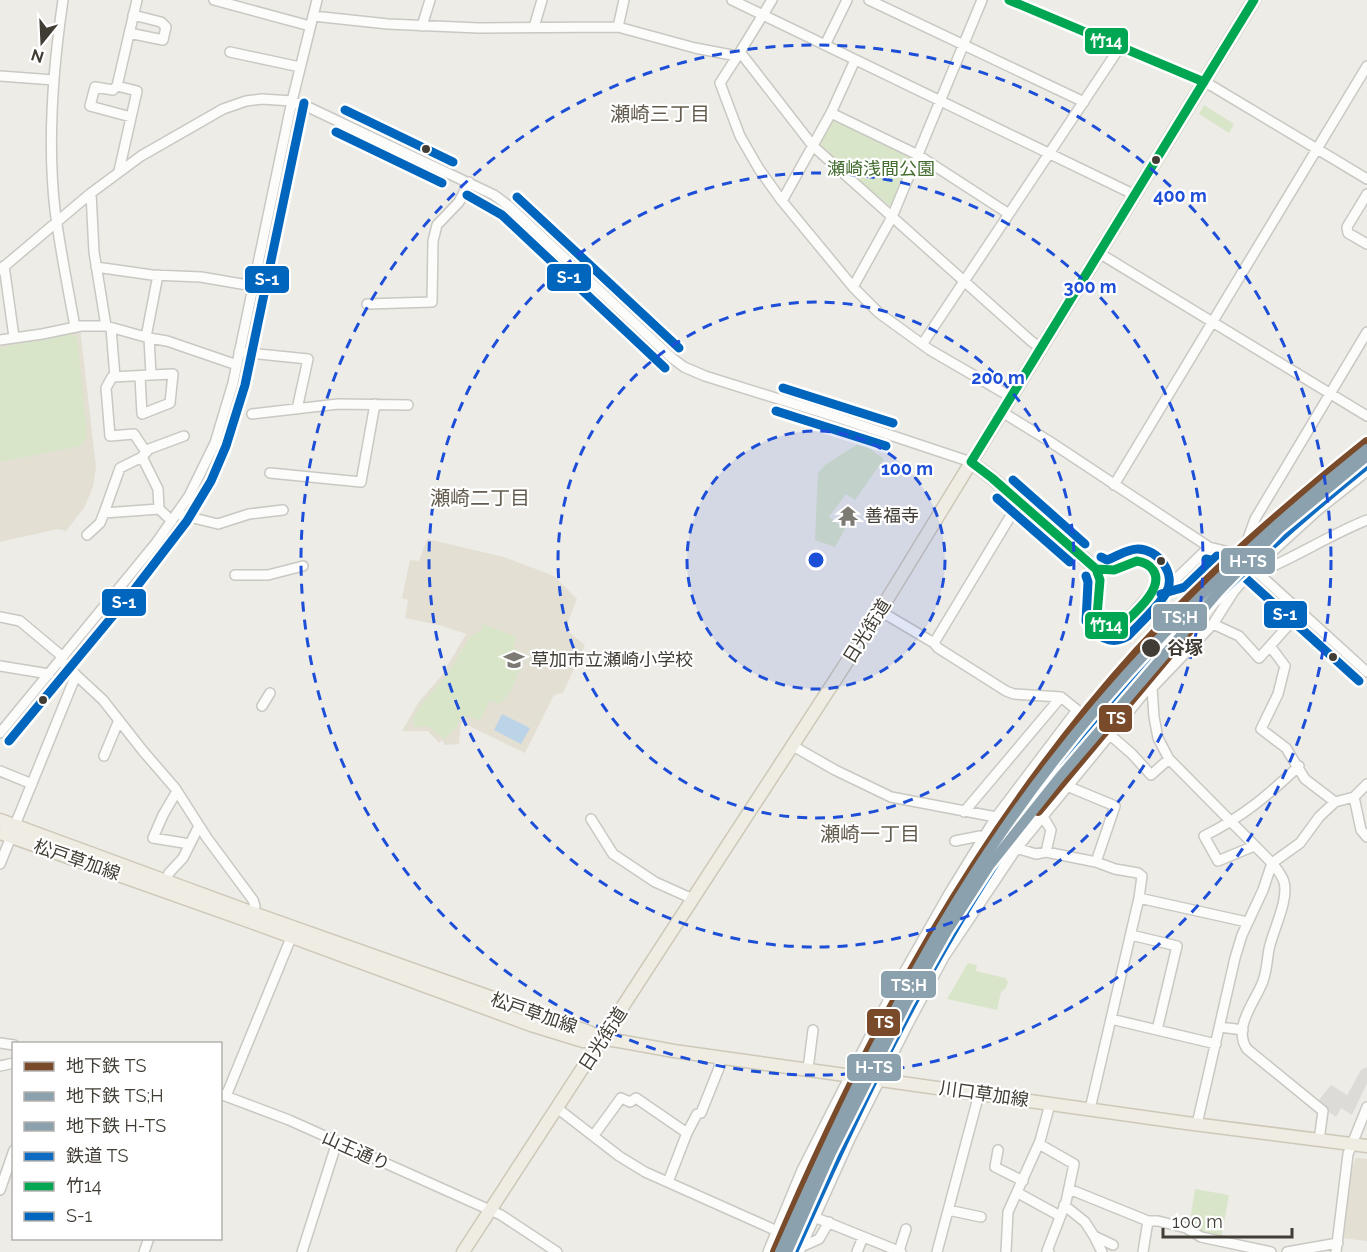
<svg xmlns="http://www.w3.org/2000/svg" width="1367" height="1252" viewBox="0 0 1367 1252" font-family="Raleway,'Noto Sans JP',sans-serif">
  <rect width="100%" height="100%" fill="#edece7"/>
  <path fill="#e3dfd3" d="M80 328 96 467 93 487 84 508 66 531 58 529 0 542V345Z
    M427 539 504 557 554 576 577 599 565 629 585 645 563 693 554 695 525 753 461 722 459 744 445 745 442 740 439 743 428 731H402L418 703 442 675 466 634 439 625 405 618 408 600 402 598 410 560 419 561Z
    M1356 1158 1367 1159V1241L1342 1238 1349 1173Z"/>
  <path fill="#d9e5c9" d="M1204 105 1234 124 1229 133 1199 114Z
    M834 119 913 158 892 208 818 145Z
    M70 333 77 337 87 436 81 446 0 462V348Z
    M861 442 884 459 855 500 846 494 829 517 845 529 835 547 815 540 818 473 825 465Z
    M483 624 517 637 513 648 521 652C522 668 513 694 499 704L490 700 480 721 469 716 459 719 457 727 444 739 428 726 414 727 413 718 421 705 446 676 470 637 481 630Z
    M968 963 977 965 976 971 1005 978 1008 982 1006 988 1001 992 997 1010 947 999Z
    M1195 1189 1229 1195 1221 1239 1205 1236 1189 1227Z"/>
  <path fill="#dcdbd7" d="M1367 1067V1083L1352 1115 1341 1108 1336 1117 1319 1104V1100L1331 1085 1347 1095 1345 1099 1361 1070Z"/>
  <path fill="#bbd4e7" d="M502 714 530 728 521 744 494 730Z"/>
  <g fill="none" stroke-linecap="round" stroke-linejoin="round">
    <g stroke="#c9c8c3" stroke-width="12">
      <path id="minor" d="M63 0C53 68 47 141 55 210 60 249 68 288 75 327
        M214 0 310 26
        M624 0 618 27 695 48 737 56
        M732 0 1135 195
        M772 0 740 52 813 146 1031 341 1041 348
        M869 0 1084 102
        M1009 0 1212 86 1367 179
        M313 16 388 24 479 28 618 27
        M422 26 430 0
        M534 27 542 0
        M129 33 163 40 166 27 161 22 133 15
        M825 45 847 0
        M230 52 300 67
        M740 52 720 83 740 136 759 169 782 201 853 287 879 313 930 350 1011 397
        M0 76 54 80
        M117 86 113 90 95 87 90 106 131 117
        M831 113 918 155 1009 214
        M119 171 137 91 117 86 137 0
        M91 193 94 252 106 326
        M1367 194 1347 227 1348 233 1367 244
        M782 201 831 113 855 60
        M1099 253 1367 416
        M4 266 14 337
        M96 267 152 275 201 277 253 286
        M0 270 91 193 141 156 223 109 246 101 262 99 292 101 308 107 494 195 509 206 672 358 684 367 705 376 833 416 971 462
        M853 287 892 217 982 0
        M367 304 432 302 433 241 437 225 459 202 469 182
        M111 328 115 377
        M146 337 158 275
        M0 340 42 334 81 326H106L149 338 167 341 237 365
        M923 343 1120 47
        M239 352 308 359 297 409
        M140 377 142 414 170 403 173 374 151 375
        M1002 412 1049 441 1209 547 1237 554 1367 672
        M252 414 338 404 408 405
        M146 452 134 434 110 436 106 388 112 377 151 375 149 338
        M142 457 158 489 159 509 172 521
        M270 473 361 482 375 404
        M1114 485 1367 66
        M104 513 120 468 142 457 149 449 184 436
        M177 514 218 524 249 514 283 510
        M87 535 100 523 104 513 159 509
        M1241 558 1255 519 1367 332
        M1135 561C1150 562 1161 572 1156 587L1120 627 1116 629 1107 627 1097 616 1100 580 1096 569C1111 574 1121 568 1135 561Z
        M1257 573C1295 558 1329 535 1367 520
        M235 575H268L303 566
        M1158 583 1178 577 1209 547
        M1300 612 1270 646 1285 666 1278 694 1261 729 1286 748 1305 779 1335 802
        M0 617 20 621 63 657
        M1213 624 1239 636 1259 658 1270 646
        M934 643 1019 502
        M0 666 49 674
        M76 675 103 700 143 751 175 788 207 838 253 900 255 906 251 919
        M1152 688 1154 717 1158 738 1169 759 1272 863C1276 868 1282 875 1284 882 1289 900 1273 930 1269 949 1267 960 1267 970 1263 981 1256 1001 1232 1027 1247 1049L1323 1111 1319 1140
        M262 706 270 693
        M0 733 156 543 189 496 215 443 233 383 292 101 317 0
        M1109 734 1132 754 1151 775 1169 759
        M793 746 835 770 891 797 996 817 1017 834
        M104 756 119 720
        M0 771 32 784
        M1067 786 1115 806 1096 862
        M177 791 163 815 153 838 190 844
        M1354 797 1361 830 1367 837
        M964 812 1061 697
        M1042 815 1051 830 1046 852
        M591 819 613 854 655 882 693 899
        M15 825 76 675 61 660
        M990 827 1010 843
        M955 841 980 836 984 838
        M1254 846 1218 861 1204 836C1244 816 1267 796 1299 766
        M1016 848 1036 854 1046 852 1096 862 1115 869 1138 873 1142 876 1139 898 1090 1109
        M0 864 11 837
        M166 881 169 873 183 858 199 826
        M1139 898 1247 922
        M1131 935 1177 946 1157 1030
        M1111 1019 1216 1044
        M1220 1027 1243 1030
        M0 1043 14 1045
        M0 1066 14 1063
        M808 1069 813 1030
        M220 1094 289 1120 481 1206 501 1215 557 1252
        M226 1096 293 933
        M557 1108 619 1156 645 1172 777 1231
        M1197 1124 1235 958 1242 935 1263 890 1272 863 1300 843 1319 817 1335 802 1354 797 1367 784
        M594 1135 621 1098 630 1102 636 1098 687 1133
        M1039 1144 1074 1164 1066 1202 1047 1251 1049 1252
        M998 1150 995 1167 1023 1181
        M668 1182 687 1133 697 1114 701 1113 719 1068 720 1057
        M1069 1189 1148 1221 1143 1252
        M0 1190 14 1150
        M1018 1193 1060 1216
        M1064 1205 1085 1222 1094 1236 1113 1245
        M948 1210 981 1217
        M814 1217 901 1252
        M1148 1221H1158L1186 1228 1201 1237 1271 1252
        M1094 1236 1102 1252
        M801 1247 819 1239 829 1222
        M899 1251 906 1229
        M144 1252 149 1238
        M302 1252 337 1142
        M768 1252 802 1170 889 999 950 892 996 817 1077 710 1061 697 1014 694 1006 691 938 648 934 643 880 611
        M799 1252 850 1139 907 1026 944 957 1017 848 1145 692 1152 688 1213 624 1234 591 1253 569 1318 510 1367 471
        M857 1252 863 1237
        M937 1252 979 1094
        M1006 1252 1008 1212 1040 1141 1050 1104
        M1287 1252 1338 1243
        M1336 1252 1348 1154 1367 1107"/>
    </g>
    <g stroke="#cdc8b7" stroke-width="15">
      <path id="major" d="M971 462 992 478 1096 569
        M0 820 253 913 589 1032 602 1039
        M0 833 251 922 531 1025 583 1041 602 1039 619 1041 674 1051 1186 1123 1367 1146
        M463 1252 880 611 1254 0"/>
    </g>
    <use href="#minor" stroke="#fcfcfb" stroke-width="9"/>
    <use href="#major" stroke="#efece3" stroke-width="12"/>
    <g stroke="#fff" stroke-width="14">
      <path id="bus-1" d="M1009 0 1204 82
        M971 462 1254 0
        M971 462 992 478 1096 569
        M1137 561C1144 562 1149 564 1153 570 1166 588 1132 615 1120 627 1110 632 1103 623 1097 616L1100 580 1096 569 1114 570Z"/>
    </g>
    <g stroke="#fff" stroke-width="14">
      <path id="bus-2" d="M345 110 453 162
        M336 132 442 183
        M467 195 502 215 665 368
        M517 197 679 348
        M783 388 893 423
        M776 411 886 446
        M1013 480 1085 544
        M997 498 1070 562
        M1206 559 1231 565 1359 681
        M1086 576 1088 582 1086 621C1097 636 1110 647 1128 636 1139 624 1158 607 1166 593 1177 574 1158 549 1138 549 1127 549 1118 556 1107 560L1101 557
        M1161 594 1185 587 1217 556
        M9 741 131 594 187 521 211 481 226 446 245 385 304 103"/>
    </g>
    <use href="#bus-1" stroke="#00a651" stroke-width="9"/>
    <use href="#bus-2" stroke="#0065bd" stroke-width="9"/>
    <g stroke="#fff" stroke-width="15">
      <path id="rail-1" d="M793 1252C856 1111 923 968 1010 840 1108 696 1231 573 1367 464"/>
    </g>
    <use href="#rail-1" stroke="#0f6cc3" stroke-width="10"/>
    <g stroke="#fff" stroke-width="15">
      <path id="metro-1" d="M1038 811 1193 626
        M775 1252C866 1037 980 826 1137 652 1207 575 1286 507 1367 442"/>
    </g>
    <g stroke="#fff" stroke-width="15">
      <path id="metro-2" d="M780 1252C843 1110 913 960 1002 832 1103 685 1228 560 1367 449"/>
    </g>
    <g stroke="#fff" stroke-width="15">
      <path id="metro-3" d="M787 1252 831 1153 907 1002 947 931 989 866 1059 778 1219 591 1279 529 1367 456"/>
    </g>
    <use href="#metro-1" stroke="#7a4b2a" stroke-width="10"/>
    <use href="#metro-2" stroke="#8ba2ae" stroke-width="10"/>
    <use href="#metro-3" stroke="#8ba2ae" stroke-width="10"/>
  </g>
  <circle cx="816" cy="560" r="129" fill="#1d4ed8" fill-opacity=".12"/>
  <g fill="none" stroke="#1d4ed8" stroke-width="3" stroke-dasharray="10 8">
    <circle cx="816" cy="560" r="129"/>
    <circle cx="816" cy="560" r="258"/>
    <circle cx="816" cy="560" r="387"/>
    <circle cx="816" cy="560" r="515"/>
  </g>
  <defs>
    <g id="temple-bare" transform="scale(1.62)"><path d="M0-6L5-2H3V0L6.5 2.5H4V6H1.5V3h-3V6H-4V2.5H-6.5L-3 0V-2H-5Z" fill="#7d7a73" stroke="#fff" stroke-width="2.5" paint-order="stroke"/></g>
    <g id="school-bare" transform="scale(1.62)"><path d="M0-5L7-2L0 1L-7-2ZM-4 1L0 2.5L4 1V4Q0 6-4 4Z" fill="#7d7a73" stroke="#fff" stroke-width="2.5" paint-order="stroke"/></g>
  </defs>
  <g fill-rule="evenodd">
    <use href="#temple-bare" x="848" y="516"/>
    <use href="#school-bare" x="514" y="660"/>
  </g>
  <g fill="#413d35" stroke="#fff" stroke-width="2">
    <circle cx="426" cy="149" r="5"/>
    <circle cx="1156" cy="160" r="5"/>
    <circle cx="1161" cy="561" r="5"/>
    <circle cx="1151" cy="648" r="10"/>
    <circle cx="1333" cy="657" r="5"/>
    <circle cx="43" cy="700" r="5"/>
  </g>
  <g text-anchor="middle" stroke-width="4.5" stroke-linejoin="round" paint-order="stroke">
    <g font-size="18" fill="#436c2f" stroke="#fff">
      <text x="881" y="175">瀬崎浅間公園</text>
    </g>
    <g font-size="18" fill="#413d35" stroke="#fff" text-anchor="start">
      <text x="865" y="522">善福寺</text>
      <text x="531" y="666">草加市立瀬崎小学校</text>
    </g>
    <g font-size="18" fill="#413d35" stroke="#fff">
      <text transform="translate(867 631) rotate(-58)" y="6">日光街道</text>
      <text transform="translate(77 860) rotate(19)" y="6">松戸草加線</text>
      <text transform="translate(534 1013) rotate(19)" y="6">松戸草加線</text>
      <text transform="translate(603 1039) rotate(-57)" y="6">日光街道</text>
      <text transform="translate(984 1094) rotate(8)" y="6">川口草加線</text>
      <text transform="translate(356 1151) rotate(24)" y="6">山王通り</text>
    </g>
    <g font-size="18" font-weight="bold" fill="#413d35" stroke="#fff" text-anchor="start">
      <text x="1167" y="654">谷塚</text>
    </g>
    <g font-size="20" fill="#635b4d" stroke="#fff">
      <text x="660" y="121">瀬崎三丁目</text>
      <text x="480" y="505">瀬崎二丁目</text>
      <text x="870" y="841">瀬崎一丁目</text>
    </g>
  </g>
  <circle cx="816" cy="560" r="9" fill="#1d4ed8" stroke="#fff" stroke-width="3"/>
  <g font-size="18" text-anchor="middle" font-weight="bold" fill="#1d4ed8" stroke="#fff" stroke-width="4.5" stroke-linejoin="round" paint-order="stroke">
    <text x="1180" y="202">400 m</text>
    <text x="1090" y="293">300 m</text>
    <text x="998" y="384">200 m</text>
    <text x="907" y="475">100 m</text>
  </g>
  <g stroke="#fff" stroke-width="2">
    <rect x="1084" y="27" width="45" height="28" rx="6" fill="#00a651"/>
    <rect x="546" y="263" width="46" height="29" rx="6" fill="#0065bd"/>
    <rect x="244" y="265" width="46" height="29" rx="6" fill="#0065bd"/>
    <rect x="1220" y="547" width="56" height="28" rx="6" fill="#8ba2ae"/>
    <rect x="101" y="588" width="46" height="29" rx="6" fill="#0065bd"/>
    <rect x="1263" y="600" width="45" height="29" rx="6" fill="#0065bd"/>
    <rect x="1152" y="603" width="56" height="29" rx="6" fill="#8ba2ae"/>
    <rect x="1084" y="611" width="45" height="29" rx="6" fill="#00a651"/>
    <rect x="1098" y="704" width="35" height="29" rx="6" fill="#7a4b2a"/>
    <rect x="880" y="970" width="57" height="29" rx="6" fill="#8ba2ae"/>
    <rect x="866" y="1008" width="35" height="29" rx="6" fill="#7a4b2a"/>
    <rect x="846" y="1053" width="56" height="29" rx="6" fill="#8ba2ae"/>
  </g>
  <g font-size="16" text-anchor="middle" font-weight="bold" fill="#fff">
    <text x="1106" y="47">竹14</text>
    <text x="569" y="283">S-1</text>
    <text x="267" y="285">S-1</text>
    <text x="1248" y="567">H-TS</text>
    <text x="124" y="608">S-1</text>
    <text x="1285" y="620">S-1</text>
    <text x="1180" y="623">TS;H</text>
    <text x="1106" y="631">竹14</text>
    <text x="1116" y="724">TS</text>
    <text x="909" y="991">TS;H</text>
    <text x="884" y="1028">TS</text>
    <text x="874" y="1073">H-TS</text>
  </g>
  <rect x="12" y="1042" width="210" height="198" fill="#ffffff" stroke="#b3b1ae" stroke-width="1.5"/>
  <rect x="24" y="1062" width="30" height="9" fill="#7a4b2a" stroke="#b3b1ae" stroke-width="1.5"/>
  <text x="66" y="1072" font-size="18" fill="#413d35">地下鉄 TS</text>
  <rect x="24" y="1092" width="30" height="9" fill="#8ba2ae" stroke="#b3b1ae" stroke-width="1.5"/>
  <text x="66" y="1102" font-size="18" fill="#413d35">地下鉄 TS;H</text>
  <rect x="24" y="1122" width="30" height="9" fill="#8ba2ae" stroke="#b3b1ae" stroke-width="1.5"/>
  <text x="66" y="1132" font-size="18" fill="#413d35">地下鉄 H-TS</text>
  <rect x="24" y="1152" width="30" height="9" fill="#0f6cc3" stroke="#b3b1ae" stroke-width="1.5"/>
  <text x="66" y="1162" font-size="18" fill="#413d35">鉄道 TS</text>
  <rect x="24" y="1182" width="30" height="9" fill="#00a651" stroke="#b3b1ae" stroke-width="1.5"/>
  <text x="66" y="1192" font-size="18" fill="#413d35">竹14</text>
  <rect x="24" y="1212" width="30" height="9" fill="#0065bd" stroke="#b3b1ae" stroke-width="1.5"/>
  <text x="66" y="1222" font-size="18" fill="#413d35">S-1</text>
  <g transform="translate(42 42) rotate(198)" stroke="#ffffff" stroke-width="4.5" paint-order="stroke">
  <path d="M0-4.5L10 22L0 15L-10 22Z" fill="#413d35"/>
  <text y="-9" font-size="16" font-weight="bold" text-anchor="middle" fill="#413d35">N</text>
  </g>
  <path d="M1163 1228v9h129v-9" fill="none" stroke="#413d35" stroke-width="3"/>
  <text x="1172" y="1228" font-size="18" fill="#413d35" stroke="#ffffff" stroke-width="4.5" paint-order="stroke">100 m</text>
</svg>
